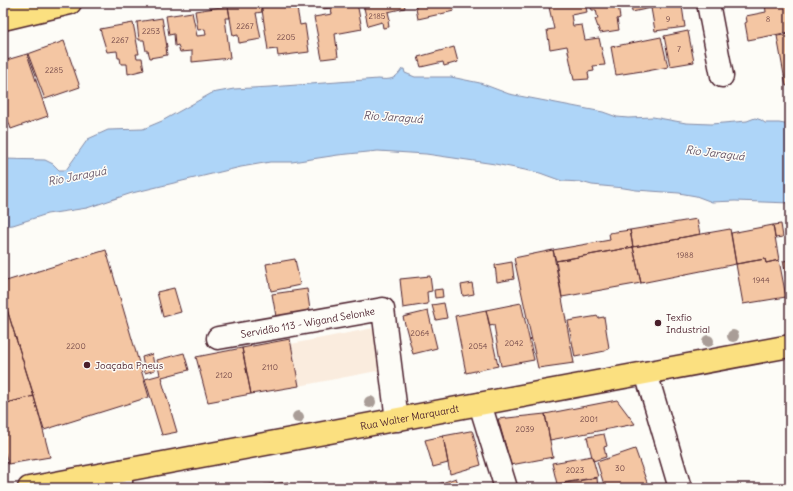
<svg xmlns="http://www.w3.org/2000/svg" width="793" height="491" viewBox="0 0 793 491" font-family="Delius,sans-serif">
  <rect width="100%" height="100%" fill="#fdfcf7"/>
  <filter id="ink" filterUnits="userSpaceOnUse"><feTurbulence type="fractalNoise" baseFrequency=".025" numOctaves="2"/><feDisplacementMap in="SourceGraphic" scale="8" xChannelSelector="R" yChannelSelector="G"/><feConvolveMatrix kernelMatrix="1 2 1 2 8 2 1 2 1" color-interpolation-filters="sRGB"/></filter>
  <g filter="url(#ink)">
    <path fill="#faecde" d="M374 328 382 370 299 386 291 344Z"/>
    <path fill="#aed5f8" stroke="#868ca6" d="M402 69H404L405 73 415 77H451L480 83 509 94 603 112 617 117 628 118 653 117 686 123 711 124 747 121 755 118 761 120 765 123H779L790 125V203L735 201 712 202 696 196 679 193 636 190 624 188 592 185 581 182 562 181 540 173 495 164 426 154 378 151 338 155 292 162H270L241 167 132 193 87 208 47 214 13 225 3 226V159L45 160 53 164 59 170H66L88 139 108 130 143 129 162 121 212 93 234 89 270 87 378 79C390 80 395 80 402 69Z"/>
    <path fill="#f4c6a3" stroke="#4a1f2b" d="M242 3H261L262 12 256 13 261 39 239 43 238 35 233 36 228 6Z
      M261 3H296L300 25 305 24 309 52 278 56 277 49 268 50Z
      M321 3H357L362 29 335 34 338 57 322 59 314 17 332 14 331 8 322 9Z
      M363 3H404L405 8 388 12 390 20 388 21 389 27 383 28 382 22 368 26Z
      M415 3H452L454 11 418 19Z
      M548 3H585L587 12 571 15 573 26 582 25 585 40 599 38 605 65 593 66 594 71 588 72 589 79 574 80 567 46 550 49 547 30 554 29Z
      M589 3H618L620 18 617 19 619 30 600 33 595 19H598L596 10H592Z
      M631 3H683V6H682L685 27 655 31 651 8 632 12Z
      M765 3H790V32L748 40 745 23 747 22 746 16 766 12Z
      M228 6 230 18H225L230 58 192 62V51L180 52 178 45 175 46 174 34 169 35 166 16 192 12 197 36 206 35 205 29 198 30 195 11Z
      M162 18 167 47H166L167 55 150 58 148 51H146L144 40H139L137 22Z
      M133 23 139 54H136L137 58H142L144 70 128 74 127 64H121L120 58H118L117 51 107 52 100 29Z
      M688 31 694 62 670 66 664 36Z
      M790 34V85L786 86 777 36Z
      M661 37 668 67 642 72V71L616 75 611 47Z
      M64 41 80 87 45 99 28 54Z
      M454 47 458 62 444 66 443 62 421 67 418 57Z
      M27 54 48 116 11 129 3 105V61Z
      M3 106 8 121 3 122Z
      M697 219 700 234 679 238V239L633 247 630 230Z
      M781 224 783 237 775 238 773 225Z
      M773 225 779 260 766 263 765 259 736 264 731 233Z
      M730 229 736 264 641 283 633 247 679 239V238Z
      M630 230 633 247 556 261 553 250 610 240 609 233Z
      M633 247 641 283 562 297 556 261Z
      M106 250 149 397 44 430 3 296V282Z
      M553 250 574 363 538 368 514 258Z
      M295 259 300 285 271 291 266 264Z
      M765 259 766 263 779 260 786 297 743 304 736 264Z
      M790 260V295L783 261Z
      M512 262 514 279 497 282 495 265Z
      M430 276 432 291 427 292 428 304 403 308 400 279Z
      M472 283 474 294 463 296 461 285Z
      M174 288 181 312 163 317 157 292Z
      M307 289 311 317 277 322 272 294Z
      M442 289 443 297 435 298 434 290Z
      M3 297 34 396 3 404Z
      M444 303 447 318 436 320 432 305Z
      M521 303 534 360 501 366 494 325 490 326 486 310Z
      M486 310 498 366 466 373 455 316Z
      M428 311 437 348 413 354 403 317Z
      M598 316V318L604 317 609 348 605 351 575 357 568 321Z
      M290 339 299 386 251 394 242 348Z
      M242 348 251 394 208 402 196 357Z
      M184 353 189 370 162 377 163 381H162L177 432 162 435 145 379 160 375 157 360Z
      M152 354 155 370 145 373 142 357Z
      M34 396 50 457 8 464 3 446V404Z
      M617 400 635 424 550 440 545 414Z
      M545 414 553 457 511 465 498 419Z
      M470 431H472L473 433 481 465 450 474 443 436Z
      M604 434 607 446 604 447 606 457 593 461 587 437Z
      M443 436 448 463 433 467 425 440Z
      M635 449 649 488H605L597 462Z
      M592 456 598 477 557 484 552 463Z
      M456 478 460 488H437L436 485Z
      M597 478 598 488H565L564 483Z
      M288 482 289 488H264V485Z
      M316 484V488H294V486Z"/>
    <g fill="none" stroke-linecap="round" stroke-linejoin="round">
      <g stroke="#4a1f2b" stroke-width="25">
        <g id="minor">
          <path d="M708 3 722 76"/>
          <path id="s1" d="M218 338 383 309 397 420"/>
          <path d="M646 373 680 488"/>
          <path d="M480 404 506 488"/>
          <path d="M121 471V488"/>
        </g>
      </g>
      <g stroke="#4a1f2b" stroke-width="25">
        <g id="major">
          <path d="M3 19 70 3"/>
          <path id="s2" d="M29 488 790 346"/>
        </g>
      </g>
      <use href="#minor" stroke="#fdfcf7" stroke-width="22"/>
      <use href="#major" stroke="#fbe080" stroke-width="22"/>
    </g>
    <g fill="#a99d97">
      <circle cx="733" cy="336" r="6"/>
      <circle cx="708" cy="341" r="6"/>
      <circle cx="370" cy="402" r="6"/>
      <circle cx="298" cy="417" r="6"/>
    </g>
  </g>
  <g fill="#4a1f2b" stroke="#fdfcf7" stroke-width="1.5">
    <circle cx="658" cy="323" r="4"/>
    <circle cx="87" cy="365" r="4"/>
  </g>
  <g text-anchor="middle" stroke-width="3" stroke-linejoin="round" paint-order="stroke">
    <g font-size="8" fill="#744949">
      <text x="377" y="19">2185</text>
      <text x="668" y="22">9</text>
      <text x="768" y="22">8</text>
      <text x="245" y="29">2267</text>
      <text x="151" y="34">2253</text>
      <text x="286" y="40">2205</text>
      <text x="120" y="43">2267</text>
      <text x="679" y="52">7</text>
      <text x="54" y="73">2285</text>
      <text x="685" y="258">1988</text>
      <text x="761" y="283">1944</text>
      <text x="420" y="336">2064</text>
      <text x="514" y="346">2042</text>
      <text x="76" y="349">2200</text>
      <text x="478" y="349">2054</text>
      <text x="270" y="370">2110</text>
      <text x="224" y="378">2120</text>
      <text x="589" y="422">2001</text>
      <text x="525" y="432">2039</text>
      <text x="620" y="471">30</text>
      <text x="575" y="473">2023</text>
    </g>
    <g font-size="10" fill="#4a1f2b" stroke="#fdfcf7" text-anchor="start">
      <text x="666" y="321">Texfio<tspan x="666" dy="12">Industrial</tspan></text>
      <text x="95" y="369">Joaçaba Pneus</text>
    </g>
    <g font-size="10" fill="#4a1f2b" stroke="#fdfcf7">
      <text dy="4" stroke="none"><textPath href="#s1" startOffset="91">Servidão 113 - Wigand Selonke</textPath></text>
      <text dy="4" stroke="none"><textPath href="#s2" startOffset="387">Rua Walter Marquardt</textPath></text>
    </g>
    <g font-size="11" font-style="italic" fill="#685668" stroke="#fdfcf7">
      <text transform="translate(393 117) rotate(4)" y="4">Rio Jaraguá</text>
      <text transform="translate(715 153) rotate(7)" y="4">Rio Jaraguá</text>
      <text transform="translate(77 176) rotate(-11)" y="4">Rio Jaraguá</text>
    </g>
  </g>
  <rect width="793" height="491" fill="none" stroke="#fdfcf7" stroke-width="16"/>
  <rect x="8" y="8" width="777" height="475" fill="none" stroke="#4a1f2b" stroke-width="1.5" filter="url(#ink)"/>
</svg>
